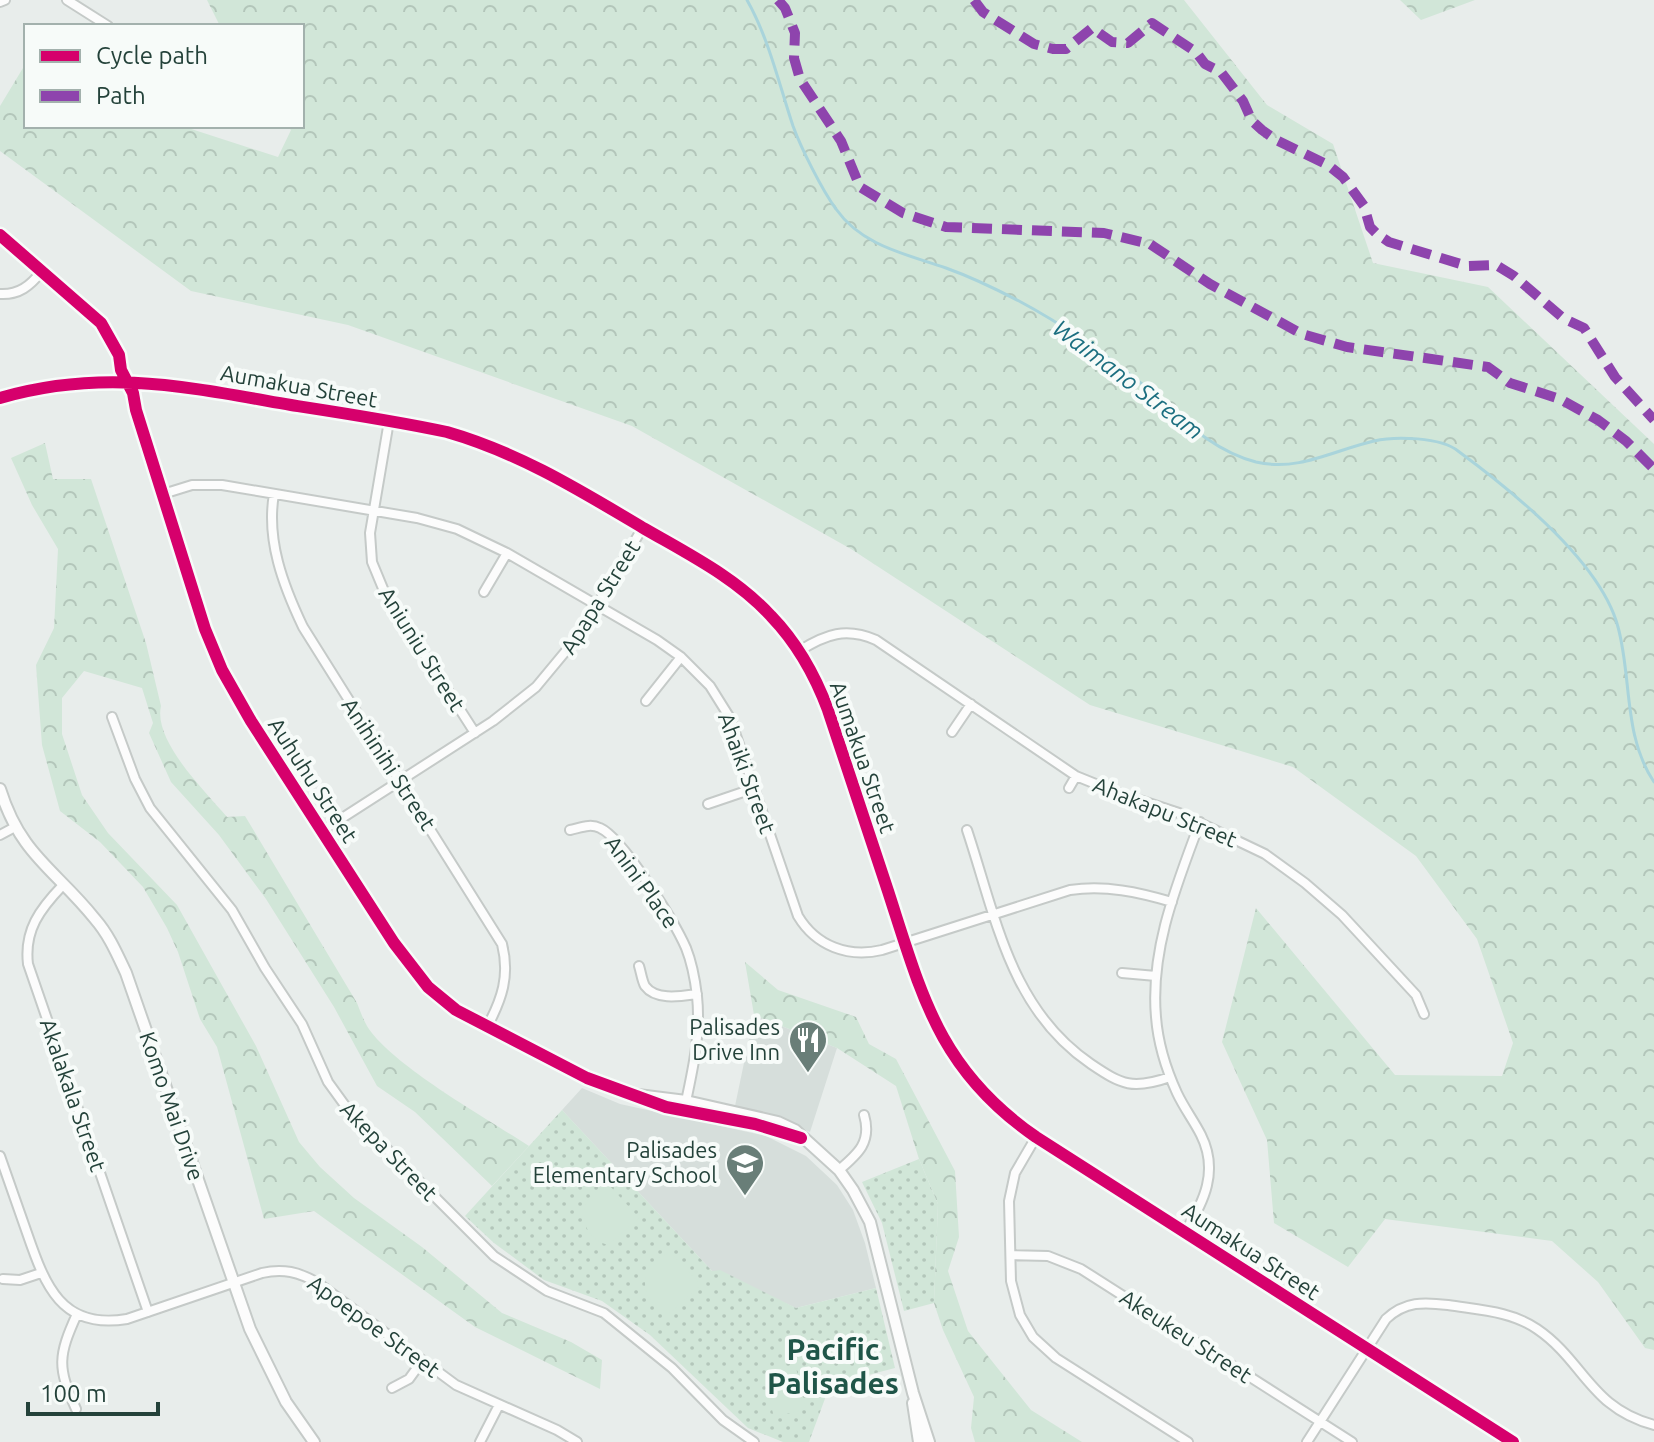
<svg xmlns="http://www.w3.org/2000/svg" width="1654" height="1442" viewBox="0 0 1654 1442" font-family="Ubuntu,sans-serif">
  <defs>
    <pattern id="grass-dots" width="8" height="8" patternUnits="userSpaceOnUse" patternTransform="scale(2)"><rect width="8" height="8" fill="#d1e6d8"/><path d="M2 2h.1M6 6h.1" fill="none" stroke="#b3c6ba" stroke-width="1.8" stroke-linecap="round"/></pattern>
    <pattern id="forest-crowns" width="20" height="18" patternUnits="userSpaceOnUse" patternTransform="scale(2)"><rect width="20" height="18" fill="#d1e6d8"/><path d="M2 6a3 3 0 1 1 6 0M12 15a3 3 0 1 1 6 0" fill="none" stroke="#b3c6ba"/></pattern>
  </defs>
  <rect width="100%" height="100%" fill="#e8edeb"/>
  <path fill="#d6dedb" d="M754 1015 837 1048 810 1132 772 1115 735 1106Z
    M582 1088 620 1104 766 1136 806 1156 837 1185 853 1210 865 1243 876 1288 796 1308 712 1271 562 1110Z"/>
  <path fill="url(#grass-dots)" d="M562 1110 712 1271 720 1270 796 1308 876 1288 895 1368 830 1385 809 1442H783L748 1428 650 1335 602 1301 544 1280 494 1243 465 1216Z
    M919 1159 938 1204 934 1303 904 1311 882 1223 862 1182Z"/>
  <path fill="url(#forest-crowns)" d="M207 0H1184L1267 105 1333 144 1373 263 1488 287 1654 444V1350L1645 1348 1598 1282 1552 1241 1385 1219 1348 1267 1274 1223 1267 1140 1222 1042 1256 908 1395 1075 1502 1076 1513 1043 1477 939 1416 856 1293 767 1090 705 851 549 632 426 348 325 191 291 0 151V106L26 63V126H182L278 157 291 130 287 126H302V26H220Z
    M1400 0H1475L1421 20Z
    M45 443 53 479H91L146 643 161 706C153 741 205 791 227 817L245 816 357 1003C360 1011 363 1019 367 1026 391 1065 488 1119 529 1146L492 1186 415 1112 377 1086 334 1007 266 899 219 835 171 782 149 733 153 723 142 688 84 671 62 698V734L82 795 108 833 177 905 256 1046 299 1142 320 1167 354 1198 422 1247 502 1313 571 1342 602 1360 600 1389 475 1327 314 1211 264 1219 217 1047 200 1019 178 952 167 928 143 887 100 842 60 811 42 745 36 665 54 628 58 549 32 505 11 458Z
    M745 962 778 990 856 1017 869 1044 896 1059 955 1171 959 1237 948 1271 968 1331 1031 1410 1082 1442H975L971 1428 974 1397 943 1330 934 1303 938 1204 919 1159 896 1086 837 1048 754 1015Z"/>
  <path fill="#d1e6d8" d="M610 1186 639 1218 608 1245C575 1236 576 1192 610 1186Z
    M671 1253 701 1285 670 1313C636 1304 637 1260 671 1253Z
    M796 1367 800 1387 768 1394 764 1375Z
    M801 1390 806 1409 774 1417 769 1398Z"/>
  <g fill="none" stroke-linecap="round" stroke-linejoin="round">
    <path stroke="#a9d4db" stroke-width="3" d="M747 0C769 39 779 84 793 126 801 148 822 190 836 209 862 246 906 254 946 268 971 277 996 289 1019 301 1064 325 1108 356 1147 388 1181 417 1210 450 1256 462 1299 472 1334 450 1374 441 1395 436 1441 437 1458 451 1511 490 1601 562 1618 627 1632 678 1623 736 1654 782"/>
    <g stroke="#c5cac8" stroke-width="12">
      <path id="minor" d="M67 0 108 26
        M0 2 5 0
        M0 235 101 323 113 342 127 381
        M0 294C19 295 30 286 42 271
        M389 421 370 533 372 562 384 591 475 733
        M163 494 192 485H222L417 518 457 529 507 553 657 640 681 657 710 686 730 718 798 916C816 946 848 958 882 950L1070 890C1106 885 1138 892 1172 902
        M274 494C266 540 283 585 303 627L502 944C510 976 502 999 487 1027
        M484 592 507 553
        M799 651C826 634 846 627 876 640L1076 776 1118 793 1179 813 1265 854 1305 883 1342 915 1416 995 1424 1014
        M646 701 681 657
        M112 717 135 779 150 808 232 910 265 968 302 1024 328 1082 349 1111 494 1256 547 1291 604 1313 672 1368 723 1420 754 1442
        M952 732 971 704
        M1069 788 1076 776
        M708 804 755 788
        M570 830C580 828 590 823 600 828 623 838 675 923 686 948 692 963 695 979 697 996 701 1034 693 1069 685 1106
        M967 830C996 917 1010 1009 1091 1064 1122 1085 1133 1090 1170 1077
        M322 831 493 721 536 687 580 634 643 527
        M0 835 15 827
        M63 885C40 909 24 930 28 964L148 1312
        M639 966C641 972 642 981 645 986 656 1001 682 996 697 994
        M1122 973 1156 976
        M1036 1137 1015 1173 1009 1201 1011 1281 1020 1315 1033 1337 1056 1358 1188 1442
        M0 1156C9 1182 18 1207 27 1233 45 1285 61 1330 127 1319L262 1273C283 1268 299 1272 318 1283L456 1385 557 1430 577 1442
        M839 1170C858 1154 872 1142 864 1115
        M1185 1232C1204 1202 1219 1171 1201 1135 1194 1121 1184 1108 1177 1093 1166 1069 1158 1043 1156 1017 1150 949 1177 884 1200 822
        M1011 1255 1048 1256 1081 1269 1352 1442
        M3 1279 20 1280 41 1273
        M392 1388 409 1379 422 1361
        M76 1409C57 1367 58 1356 77 1314
        M480 1442 499 1405
        M1307 1442 1386 1319C1405 1301 1424 1302 1448 1305 1479 1310 1511 1311 1537 1329 1584 1361 1590 1408 1654 1425"/>
    </g>
    <g stroke="#c5cac8" stroke-width="14">
      <path id="tertiary" d="M127 381 133 393 136 410 205 629 222 670 251 721 394 943 428 987 456 1010 587 1078 666 1107 755 1124 801 1138
        M0 398C104 368 187 387 291 405 343 413 396 421 447 432 520 453 581 491 645 529 690 555 736 578 771 616 797 643 815 675 828 710 848 770 868 830 888 891 922 996 939 1070 1036 1137L1513 1442
        M0 789C21 856 55 869 95 919 109 935 117 954 126 973L250 1329 286 1402 314 1442
        M638 1095 686 1101 778 1122 795 1130 839 1170 853 1190 870 1222 913 1393 929 1442
        M913 1403 919 1442"/>
    </g>
    <use href="#minor" stroke="#fcfcfc" stroke-width="8"/>
    <use href="#tertiary" stroke="#fcfcfc" stroke-width="10"/>
    <path stroke="#8e44ad" stroke-width="10" stroke-dasharray="20 10" stroke-linecap="butt" d="M778 0 785 8 795 33 794 58 800 79 841 141 860 187 903 213 946 227 1104 233 1150 244 1210 284 1302 334 1347 347 1488 367 1510 383 1560 399 1598 420 1626 441 1654 469
      M974 0 983 12 1034 44 1053 49H1066L1092 28 1112 42 1128 43 1152 23 1196 52 1205 64 1221 72 1243 101 1252 121 1262 130 1276 140 1328 165 1343 177 1364 206 1370 227 1377 234 1389 242 1467 266 1496 265 1514 276 1563 318 1584 328 1615 377 1654 420"/>
    <g stroke="#f7fbf9" stroke-width="17">
      <path id="cycleway" d="M0 235 101 323 119 355 121 370 133 393 136 410 205 629 222 670 251 721 394 943 428 987 456 1010 587 1078 666 1107 755 1124 801 1138
        M0 398C104 368 187 387 291 405 343 413 396 421 447 432 520 453 581 491 645 529 690 555 736 578 771 616 797 643 815 675 828 710 848 770 868 830 888 891 922 996 939 1070 1036 1137L1513 1442"/>
    </g>
    <use href="#cycleway" stroke="#d6006c" stroke-width="12"/>
  </g>
  <defs>
    <g id="restaurant-pin" transform="scale(2)"><path d="M0 17L-7.5 6A9.5 9.5 0 1 1 7.5 6Z" fill="#697e78" stroke="#f7fbf9"/><path d="M-5-6h1v4h1v-4h1v4h1v-4h1v5L-1.5 .5V6h-2V.5L-5-1ZM5-6V6H3V1.5H1.5Q1.5-4 5-6Z" fill="#fff"/></g>
    <g id="school-pin" transform="scale(2)"><path d="M0 17L-7.5 6A9.5 9.5 0 1 1 7.5 6Z" fill="#697e78" stroke="#f7fbf9"/><path d="M0-5L7-2L0 1L-7-2ZM-4 1L0 2.5L4 1V4Q0 6-4 4Z" fill="#fff"/></g>
  </defs>
  <g fill-rule="evenodd">
    <use href="#restaurant-pin" x="808" y="1040"/>
    <use href="#school-pin" x="745" y="1163"/>
  </g>
  <g text-anchor="middle" stroke-width="8" stroke-linejoin="round" paint-order="stroke">
    <g font-size="22" fill="#24423a" stroke="#f7fbf9">
      <text transform="translate(299 386) rotate(10)" y="8">Aumakua Street</text>
      <text transform="translate(600 597) rotate(-58)" y="8">Apapa Street</text>
      <text transform="translate(422 649) rotate(58)" y="8">Aniuniu Street</text>
      <text transform="translate(863 757) rotate(71)" y="8">Aumakua Street</text>
      <text transform="translate(389 764) rotate(57)" y="8">Anihinihi Street</text>
      <text transform="translate(747 773) rotate(70)" y="8">Ahaiki Street</text>
      <text transform="translate(313 780) rotate(57)" y="8">Auhuhu Street</text>
      <text transform="translate(1165 812) rotate(22)" y="8">Ahakapu Street</text>
      <text transform="translate(642 882) rotate(54)" y="8">Anini Place</text>
      <text transform="translate(73 1095) rotate(71)" y="8">Akalakala Street</text>
      <text transform="translate(172 1106) rotate(71)" y="8">Komo Mai Drive</text>
      <text transform="translate(389 1151) rotate(46)" y="8">Akepa Street</text>
      <text transform="translate(1251 1251) rotate(33)" y="8">Aumakua Street</text>
      <text transform="translate(374 1326) rotate(36)" y="8">Apoepoe Street</text>
      <text transform="translate(1186 1336) rotate(33)" y="8">Akeukeu Street</text>
    </g>
    <g font-size="22" fill="#24423a" stroke="#f7fbf9" text-anchor="end">
      <text x="780" y="1035">Palisades<tspan x="780" dy="25">Drive Inn</tspan></text>
      <text x="717" y="1158">Palisades<tspan x="717" dy="25">Elementary School</tspan></text>
    </g>
    <g font-size="24" font-style="italic" fill="#1c6f80" stroke="#f7fbf9">
      <text transform="translate(1128 380) rotate(37)" y="8">Waimano Stream</text>
    </g>
    <g font-size="30" font-weight="bold" fill="#1f5548" stroke="#f7fbf9">
      <text x="833" y="1360">Pacific<tspan x="833" dy="34">Palisades</tspan></text>
    </g>
  </g>
  <rect x="24" y="24" width="280" height="104" fill="#f7fbf9" stroke="#a3b1ad" stroke-width="2"/>
  <rect x="40" y="50" width="40" height="12" fill="#d6006c" stroke="#a3b1ad" stroke-width="2"/>
  <text x="96" y="64" font-size="24" fill="#24423a">Cycle path</text>
  <rect x="40" y="90" width="40" height="12" fill="#8e44ad" stroke="#a3b1ad" stroke-width="2"/>
  <text x="96" y="104" font-size="24" fill="#24423a">Path</text>
  <path d="M28 1402v12h130v-12" fill="none" stroke="#24423a" stroke-width="4"/>
  <text x="40" y="1402" font-size="24" fill="#24423a" stroke="#f7fbf9" stroke-width="6" paint-order="stroke">100 m</text>
</svg>
